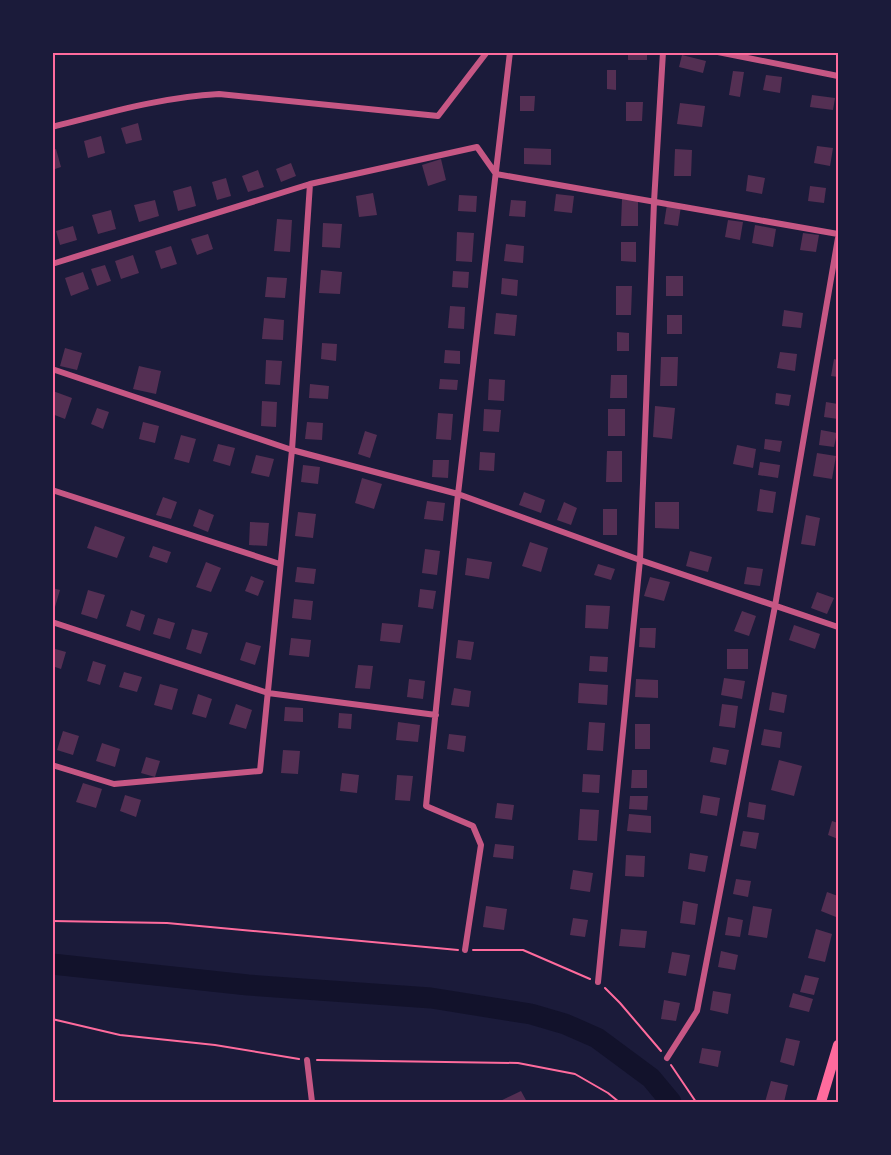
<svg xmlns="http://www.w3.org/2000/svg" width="891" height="1155" viewBox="0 0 891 1155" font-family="Manrope,sans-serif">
  <rect width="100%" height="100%" fill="#1b1b3a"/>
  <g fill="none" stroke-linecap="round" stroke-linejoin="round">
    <path stroke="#12122b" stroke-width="21" d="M52 964 248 985 431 998 531 1014 565 1024 597 1038 651 1078 671 1102"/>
  </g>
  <path fill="#542f53" d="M628 52H647V60H628Z
    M682 55 706 61 703 73 679 67Z
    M607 70H616V90L607 89Z
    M733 71 744 72 740 97 729 95Z
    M766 75 782 77 780 93 763 90Z
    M812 95 835 98 833 110 810 107Z
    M520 96H535L534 111H520Z
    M626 102H643L642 121H626Z
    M680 103 705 106 702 127 677 124Z
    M138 123 142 140 126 144 121 128Z
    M101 136 105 153 88 158 84 141Z
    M817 146 833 148 830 166 814 163Z
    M524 148 551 149V165L524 164Z
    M56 149 61 167 52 170V150Z
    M675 149 692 150 691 176H674Z
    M441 159 446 180 428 186 422 165Z
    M291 163 296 176 281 182 276 169Z
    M258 170 264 187 248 192 242 176Z
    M748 175 765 178 762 194 746 191Z
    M226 178 231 196 217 200 212 182Z
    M191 186 196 206 178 211 173 191Z
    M810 186 826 188 824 203 808 201Z
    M373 193 377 215 359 217 356 196Z
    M556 194 574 196 572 213 554 211Z
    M459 195 477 196 476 212 458 211Z
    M622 199H638V226H621Z
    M155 200 159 216 139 222 134 205Z
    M511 200 526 201 525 217 509 216Z
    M667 204 681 206 678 226 664 224Z
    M111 210 116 229 98 234 92 215Z
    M277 219 292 220 290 252 274 251Z
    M728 220 743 222 740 240 725 237Z
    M323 223 342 224 340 248 322 247Z
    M755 225 776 229 773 247 752 243Z
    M73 226 77 240 60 245 56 231Z
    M457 232 474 233 472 262 456 261Z
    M803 233 819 235 816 252 800 250Z
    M208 234 213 249 197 255 191 239Z
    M621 242H636V262L621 261Z
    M506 244 524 246 523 263 504 261Z
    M171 246 177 264 161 269 155 251Z
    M133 255 139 273 121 279 115 261Z
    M105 265 111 281 97 286 91 269Z
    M321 270 342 272 340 294 319 293Z
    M453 271 469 272 468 288 452 287Z
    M83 272 89 289 71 296 65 278Z
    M666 276H683V296H666Z
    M267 277 287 278 285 298 265 297Z
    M502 278 518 280 517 296 501 294Z
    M616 286H632L631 315H616Z
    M450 306 465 307 464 329 448 328Z
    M784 310 803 313 801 328 782 326Z
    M496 313 517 315 515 336 494 334Z
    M667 315H682V334H667Z
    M264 318 284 320 283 340 262 339Z
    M617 332 629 333V351H617Z
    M322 343 337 344 336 361 321 359Z
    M65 348 82 353 77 370 60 366Z
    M445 350 460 351V364L444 363Z
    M780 352 797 354 795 371 777 368Z
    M661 357H678L677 386H660Z
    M834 359 838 360V377L831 376Z
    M266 360 282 361 280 385 265 384Z
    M139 366 161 371 156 394 133 389Z
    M611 375H627V398H610Z
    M440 379 458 380 457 390 439 389Z
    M489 379 505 380 504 401 488 400Z
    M310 384 329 386 328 399 309 398Z
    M53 391 72 398 65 419 52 414Z
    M776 393 791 395 789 406 775 404Z
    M262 401 277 402 276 427 261 426Z
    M826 402 838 404V419L824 417Z
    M655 406 675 408 672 439 653 437Z
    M97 408 109 412 103 429 91 424Z
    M484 409 501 410 499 432 483 431Z
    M608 409H625V436H608Z
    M438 413 453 414 451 440 436 439Z
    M143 422 159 426 155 443 139 439Z
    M307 422 323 423 322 440 305 439Z
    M821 430 837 433 834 447 819 445Z
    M365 431 377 435 370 458 358 454Z
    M181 435 196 439 189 463 174 459Z
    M765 439 782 441 780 452 764 449Z
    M218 444 235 448 230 466 213 461Z
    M737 445 756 449 753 468 733 464Z
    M607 451H622V482H606Z
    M480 452 495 453 494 471 479 470Z
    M817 453 836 456 832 479 813 476Z
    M256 455 274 459 269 477 251 473Z
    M433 460H449L448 478 432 477Z
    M760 462 780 465 778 478 758 475Z
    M303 465 320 467 318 484 301 482Z
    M362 478 382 484 374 509 355 503Z
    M760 489 776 492 773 513 757 511Z
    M524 492 545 500 541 513 519 505Z
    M163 497 177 502 171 519 156 515Z
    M427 501 445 503 443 521 424 519Z
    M564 502 577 508 571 525 557 520Z
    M655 502H679V529L655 528Z
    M199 509 214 515 208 532 193 526Z
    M603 509H617V535H603Z
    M298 512 316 514 313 538 295 536Z
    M806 515 820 518 815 546 801 544Z
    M250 522 269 523 267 546 249 545Z
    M95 526 125 537 117 558 87 548Z
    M530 542 548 548 541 572 522 566Z
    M153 546 171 552 167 563 149 557Z
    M425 549 440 551 437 575 422 573Z
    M690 551 712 557 708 572 686 566Z
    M467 558 492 562 489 579 465 575Z
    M206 562 221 568 211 592 196 587Z
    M598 564 615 569 611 580 594 575Z
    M297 567 316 569 314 584 295 582Z
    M747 567 763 569 760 586 744 584Z
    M251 576 264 581 258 596 245 591Z
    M650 577 670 582 664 601 644 596Z
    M52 588 60 590 55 607 52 606Z
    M420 589 436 591 433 609 418 607Z
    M88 590 105 595 97 619 81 614Z
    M817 592 834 598 827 614 811 608Z
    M294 599 313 601 311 620 292 618Z
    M586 605 610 606 608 629 585 628Z
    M131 610 145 615 140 631 126 626Z
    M742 611 756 616 749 636 734 631Z
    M158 618 175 623 170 639 153 634Z
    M382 623 403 625 400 643 380 641Z
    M794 625 820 634 815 649 789 640Z
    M640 628H656L655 648 639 647Z
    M192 629 208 633 201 654 186 649Z
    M291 638 311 640 309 657 289 655Z
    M458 640 474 642 471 660 456 658Z
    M246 642 261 646 255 665 240 660Z
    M52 648 66 652 61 669 52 666Z
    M727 649H748V669H727Z
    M590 656 608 657 607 672 589 671Z
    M93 661 106 665 100 685 87 681Z
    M358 665 373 666 370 689 355 688Z
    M124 672 142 677 137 692 119 687Z
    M724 678 745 681 742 699 721 695Z
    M409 679 425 681 423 699 407 697Z
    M636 679 658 680V698L635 697Z
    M579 683 608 685 607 705 578 703Z
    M160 684 178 689 172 710 154 705Z
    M454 688 471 691 469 707 451 705Z
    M772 692 787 695 784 713 769 710Z
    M198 694 212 699 206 718 192 714Z
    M236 704 252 710 246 729 229 724Z
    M722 704 738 706 735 728 719 726Z
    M285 707 303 708V722L284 721Z
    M339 713 352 714 351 729 338 728Z
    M398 722 420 725 418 742 396 740Z
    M589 722 605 723 603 751 587 750Z
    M635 724H650V749H635Z
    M764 729 782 732 780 748 761 745Z
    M63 731 79 736 73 755 57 750Z
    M449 734 466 736 464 752 447 749Z
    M102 743 120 749 115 767 96 761Z
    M713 747 729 750 726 765 710 762Z
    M283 750 300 751 298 774 281 773Z
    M146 757 160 761 155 777 141 773Z
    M779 760 802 766 794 796 771 790Z
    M632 770H647V788H631Z
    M342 773 359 775 357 793 340 791Z
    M583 774 600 775 599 793 582 792Z
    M397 775 413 776 410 801 395 800Z
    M83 783 102 789 96 808 76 802Z
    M125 795 141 800 136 817 120 811Z
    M703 795 720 798 717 816 700 813Z
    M630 796H648L647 810 629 809Z
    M749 802 766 805 764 820 747 817Z
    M497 803 514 805 512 820 495 818Z
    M580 809 599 810 597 841 578 840Z
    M629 814 651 816V833L627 831Z
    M832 821 838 823V839L828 835Z
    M743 831 759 833 756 849 740 846Z
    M495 844 514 846 513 859 493 857Z
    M690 853 708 856 705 872 688 869Z
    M626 855 645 856 644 877 625 876Z
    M573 870 593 873 590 892 570 889Z
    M736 879 751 881 748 897 733 894Z
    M827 892 838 896 836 917 821 911Z
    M683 901 698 904 695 925 680 923Z
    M486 906 507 909 504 930 483 927Z
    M753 906 772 909 767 938 748 935Z
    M728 917 743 920 740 937 725 935Z
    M573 918 588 920 585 937 570 935Z
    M621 929 647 931 645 948 619 946Z
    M816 929 832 934 825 962 808 958Z
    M721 951 738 955 735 970 718 967Z
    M672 952 690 955 686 976 668 973Z
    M805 975 819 978 814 995 800 992Z
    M713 991 731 994 728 1014 710 1010Z
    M793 993 813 999 809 1012 789 1007Z
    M664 1000 680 1003 676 1021 661 1019Z
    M786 1038 800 1041 794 1066 780 1062Z
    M702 1048 721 1051 718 1067 699 1063Z
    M771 1081 788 1085 784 1102H765Z
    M521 1091 527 1102H498Z"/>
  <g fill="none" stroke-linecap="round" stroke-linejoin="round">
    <path stroke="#ff6b9d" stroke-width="2" d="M52 921 167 923 458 950
      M473 950H523L590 979
      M605 988 620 1003 661 1051
      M52 1019 120 1035 215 1045 299 1059
      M317 1060 518 1063 575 1074 608 1093 619 1102
      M671 1065 696 1102"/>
    <path stroke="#c65784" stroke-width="6" d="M718 52 838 76
      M52 127C108 113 162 97 219 94L438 116 487 52
      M52 264 310 184 477 147 496 174 838 234
      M52 369 292 450 458 494 640 560 838 627
      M52 490 280 564
      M52 622 268 693 436 715
      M52 765 114 784 260 771 292 450 310 184
      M465 950 481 845 473 826 426 806 458 494 510 52
      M598 982 640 560 654 202 663 52
      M667 1058 697 1011 775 606 838 238
      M307 1060 312 1102"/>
    <path stroke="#ff6b9d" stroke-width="10" d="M821 1102 838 1045"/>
  </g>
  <rect width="891" height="1155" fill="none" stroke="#1b1b3a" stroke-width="108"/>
  <rect x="54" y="54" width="783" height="1047" fill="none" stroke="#ff6b9d" stroke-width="2"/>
</svg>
